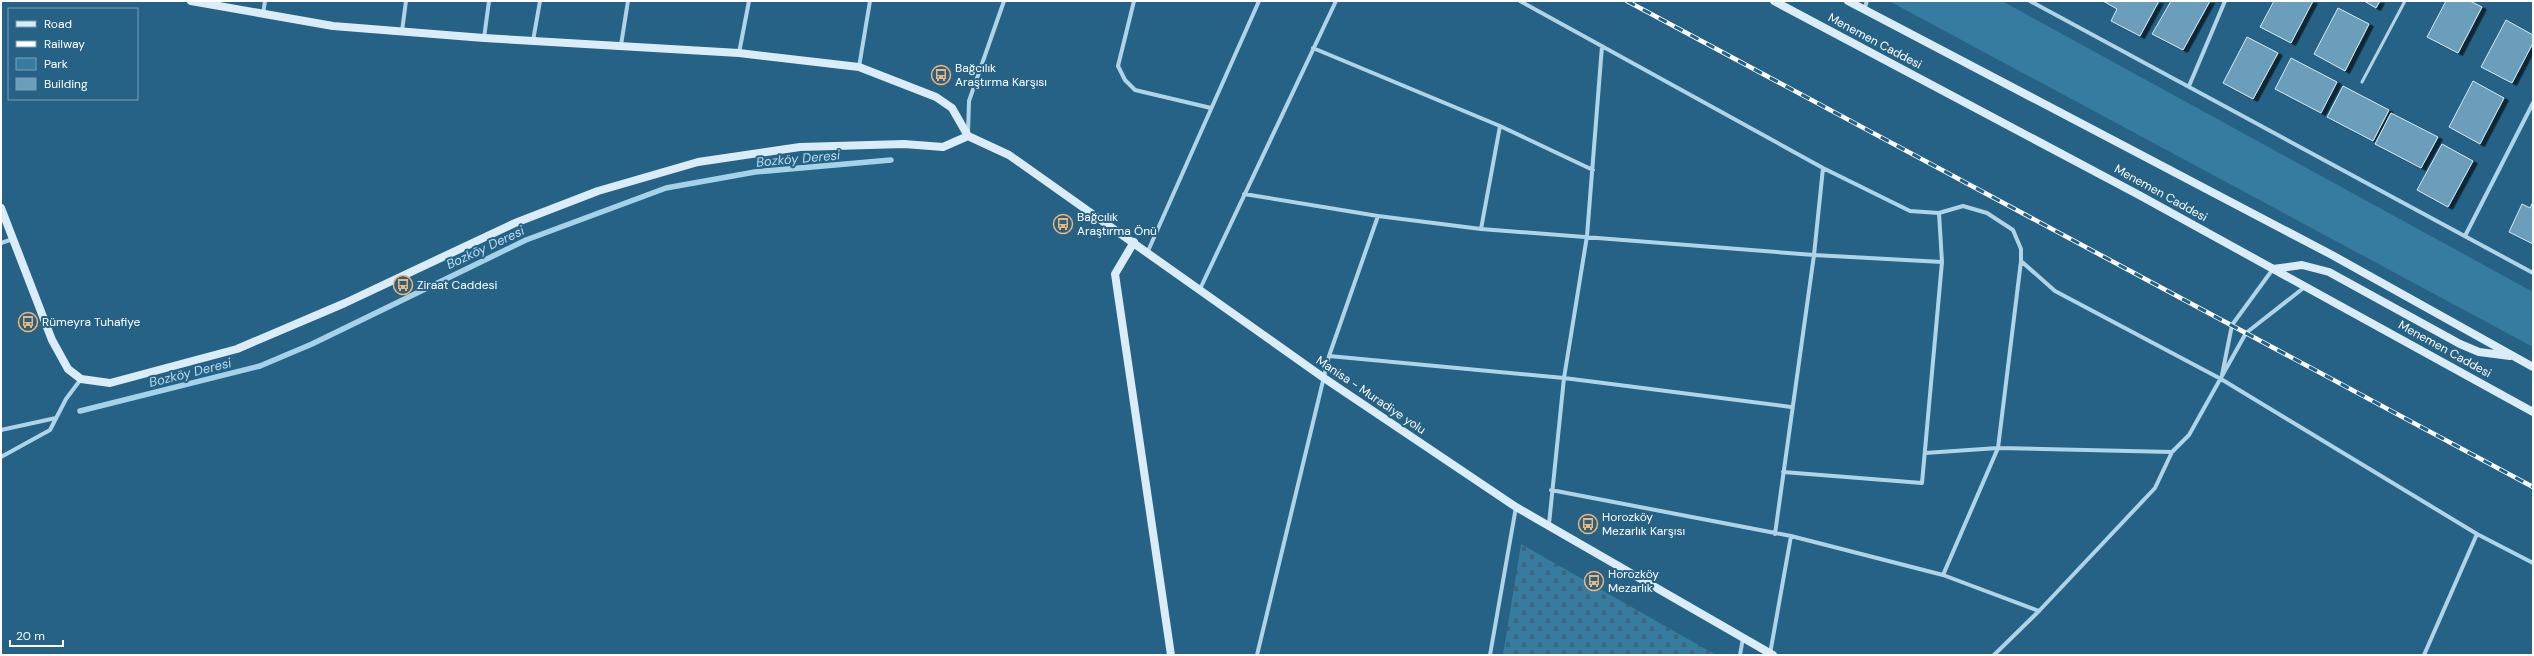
<svg xmlns="http://www.w3.org/2000/svg" width="2534" height="656" viewBox="0 0 2534 656" font-family="'DM Sans',sans-serif">
  <defs>
    <pattern id="cemetery-stones" width="16" height="16" patternUnits="userSpaceOnUse"><rect width="16" height="16" fill="#367ca1"/><path d="M2 7V4a2 2 0 0 1 4 0v3zM10 15v-3a2 2 0 0 1 4 0v3z" fill="#416476"/></pattern>
    <filter id="shadow"><feDropShadow dx="4.5" dy="2.5" stdDeviation="0" flood-color="#0009"/></filter>
  </defs>
  <rect width="100%" height="100%" fill="#256285"/>
  <path fill="#367ca1" d="M1889 1H2002L2533 292V347Z"/>
  <path fill="url(#cemetery-stones)" d="M1521 544 1716 655H1503Z"/>
  <g fill="none" stroke-linecap="round" stroke-linejoin="round">
    <path stroke="#a3d2e9" stroke-width="5.5" d="M80 411 260 366 312 344 526 240 666 188 755 172 891 160"/>
  </g>
  <path fill="#6a9eba" stroke="#d2eaf6" filter="url(#shadow)" d="M2103 1H2159L2140 36 2111 21 2117 9Z
    M2171 1H2210L2183 50 2152 34Z
    M2274 1H2313L2291 43 2260 27Z
    M2364 1H2380L2376 8Z
    M2446 1H2470L2482 7 2458 53 2427 37Z
    M2338 8 2369 24 2345 71 2314 54Z
    M2506 20 2533 35V43L2512 83 2481 67Z
    M2247 37 2278 53 2253 99 2223 83Z
    M2291 58 2337 82 2321 113 2275 89Z
    M2473 81 2504 98 2480 144 2449 127Z
    M2343 86 2389 110 2373 141 2327 117Z
    M2391 113 2438 137 2421 168 2375 144Z
    M2442 144 2473 161 2448 207 2417 190Z
    M2533 202V244L2509 232 2522 204 2530 208Z"/>
  <g fill="none" stroke-linecap="round" stroke-linejoin="round">
    <path stroke="#afd4e8" stroke-width="3" d="M2362 82 2405 1"/>
    <path stroke="#afd4e8" stroke-width="4" d="M1134 1 1118 66 1125 80 1135 90 1211 108
      M1520 1 1823 168 1910 211 1939 213 1963 206 1987 213 2013 230 2021 249V261L2055 291 2221 379 2477 534 2533 563
      M2030 1 2533 273
      M1864 10 1867 1
      M263 14 265 1
      M402 31 406 1
      M484 38 489 1
      M533 41 540 1
      M621 45 628 1
      M1313 48 1500 126 1593 170
      M739 53 749 1
      M859 67 870 1
      M2189 86 2225 1
      M968 133 969 101 1004 1
      M1244 194 1378 216 1481 229 1814 255 1942 262
      M1481 229 1500 126
      M2465 236 2533 103
      M1 243 13 239
      M1148 251 1259 1
      M1200 289 1336 1
      M1329 356 1564 378 1791 407
      M2222 375 2232 325 2273 269
      M1 430 56 418
      M1925 453 1998 448 2172 452
      M1 457 50 430 66 399 81 379
      M1783 472 1922 483 1942 262 1939 213
      M1551 490 1791 536 1943 575 2039 611
      M1549 524 1564 378 1587 236 1602 46
      M1775 534 1814 255 1823 168
      M1943 575 1998 448 2021 261
      M1770 654 1791 536
      M1257 655 1329 356 1378 216
      M1490 655 1516 507
      M1740 655 1743 638
      M1994 655 2039 611 2155 488 2172 452 2189 435 2246 333 2306 286
      M2424 655 2477 534"/>
    <path stroke="#d9ecf7" stroke-width="8" d="M191 1 333 26 484 38 739 53 859 67 936 97 952 108 968 136
      M1774 1 2139 195 2533 412
      M1848 1 2332 255 2533 367
      M968 136 1009 155 1324 378 1516 507 1773 655
      M1 208 52 340 68 369 81 379 110 383 237 349 345 303 515 223 598 191 698 162 800 147 904 144 943 147 968 136
      M1134 242 1115 274 1171 655
      M2273 269 2302 265 2329 272 2460 344 2479 352 2510 356"/>
    <g stroke="#fff" stroke-width="4.5">
      <path id="rail" d="M1627 1 2533 487"/>
    </g>
    <use href="#rail" stroke="#256285" stroke-width="3" stroke-dasharray="9" stroke-linecap="butt"/>
  </g>
  <defs>
    <g id="bus-ring" transform="scale(1)"><circle r="9.5" fill="#256285" stroke="#f2b473" stroke-width="1.5"/><path d="M-5-6H5V4H4V6H2V4H-2V6H-4V4H-5ZM-3.5-4V0h7V-4ZM-3.5 1.2v1.5H-2V1.2ZM2 1.2v1.5H3.5V1.2Z" fill="#f2b473"/></g>
  </defs>
  <g fill-rule="evenodd">
    <use href="#bus-ring" x="941" y="75"/>
    <use href="#bus-ring" x="1063" y="224"/>
    <use href="#bus-ring" x="403" y="285"/>
    <use href="#bus-ring" x="28" y="322"/>
    <use href="#bus-ring" x="1588" y="524"/>
    <use href="#bus-ring" x="1594" y="581"/>
  </g>
  <g text-anchor="middle" stroke-width="4" stroke-linejoin="round" paint-order="stroke">
    <g font-size="12" fill="#fff" stroke="#256285">
      <text transform="translate(1875 41) rotate(28)" y="4">Menemen Caddesi</text>
      <text transform="translate(2161 193) rotate(29)" y="4">Menemen Caddesi</text>
      <text transform="translate(2445 349) rotate(29)" y="4">Menemen Caddesi</text>
      <text transform="translate(1371 395) rotate(34)" y="4">Manisa - Muradiye yolu</text>
    </g>
    <g font-size="12" fill="#fff" stroke="#256285" text-anchor="start">
      <text x="955" y="72">Bağcılık<tspan x="955" dy="14">Araştırma Karşısı</tspan></text>
      <text x="1077" y="221">Bağcılık<tspan x="1077" dy="14">Araştırma Önü</tspan></text>
      <text x="417" y="289">Ziraat Caddesi</text>
      <text x="42" y="326">Rümeyra Tuhafiye</text>
      <text x="1602" y="521">Horozköy<tspan x="1602" dy="14">Mezarlık Karşısı</tspan></text>
      <text x="1608" y="578">Horozköy<tspan x="1608" dy="14">Mezarlık</tspan></text>
    </g>
    <g font-size="13" font-style="italic" fill="#baddf0" stroke="#256285">
      <text transform="translate(798 158) rotate(-5)" y="5">Bozköy Deresi</text>
      <text transform="translate(485 247) rotate(-25)" y="5">Bozköy Deresi</text>
      <text transform="translate(190 372) rotate(-14)" y="5">Bozköy Deresi</text>
    </g>
  </g>
  <rect width="2534" height="656" fill="none" stroke="#ffffff" stroke-width="4"/>
  <rect x="8" y="8" width="130" height="92" fill="#256285" stroke="#7ca1b6"/>
  <rect x="16" y="21" width="20" height="6" fill="#d9ecf7" stroke="#7ca1b6"/>
  <text x="44" y="28" font-size="12" fill="#ffffff">Road</text>
  <rect x="16" y="41" width="20" height="6" fill="#ffffff" stroke="#7ca1b6"/>
  <text x="44" y="48" font-size="12" fill="#ffffff">Railway</text>
  <rect x="16" y="58" width="20" height="12" fill="#367ca1" stroke="#7ca1b6"/>
  <text x="44" y="68" font-size="12" fill="#ffffff">Park</text>
  <rect x="16" y="78" width="20" height="12" fill="#6a9eba" stroke="#7ca1b6"/>
  <text x="44" y="88" font-size="12" fill="#ffffff">Building</text>
  <path d="M10 640v6h53v-6" fill="none" stroke="#ffffff" stroke-width="2"/>
  <text x="16" y="640" font-size="12" fill="#ffffff" stroke="#256285" stroke-width="3" paint-order="stroke">20 m</text>
</svg>
